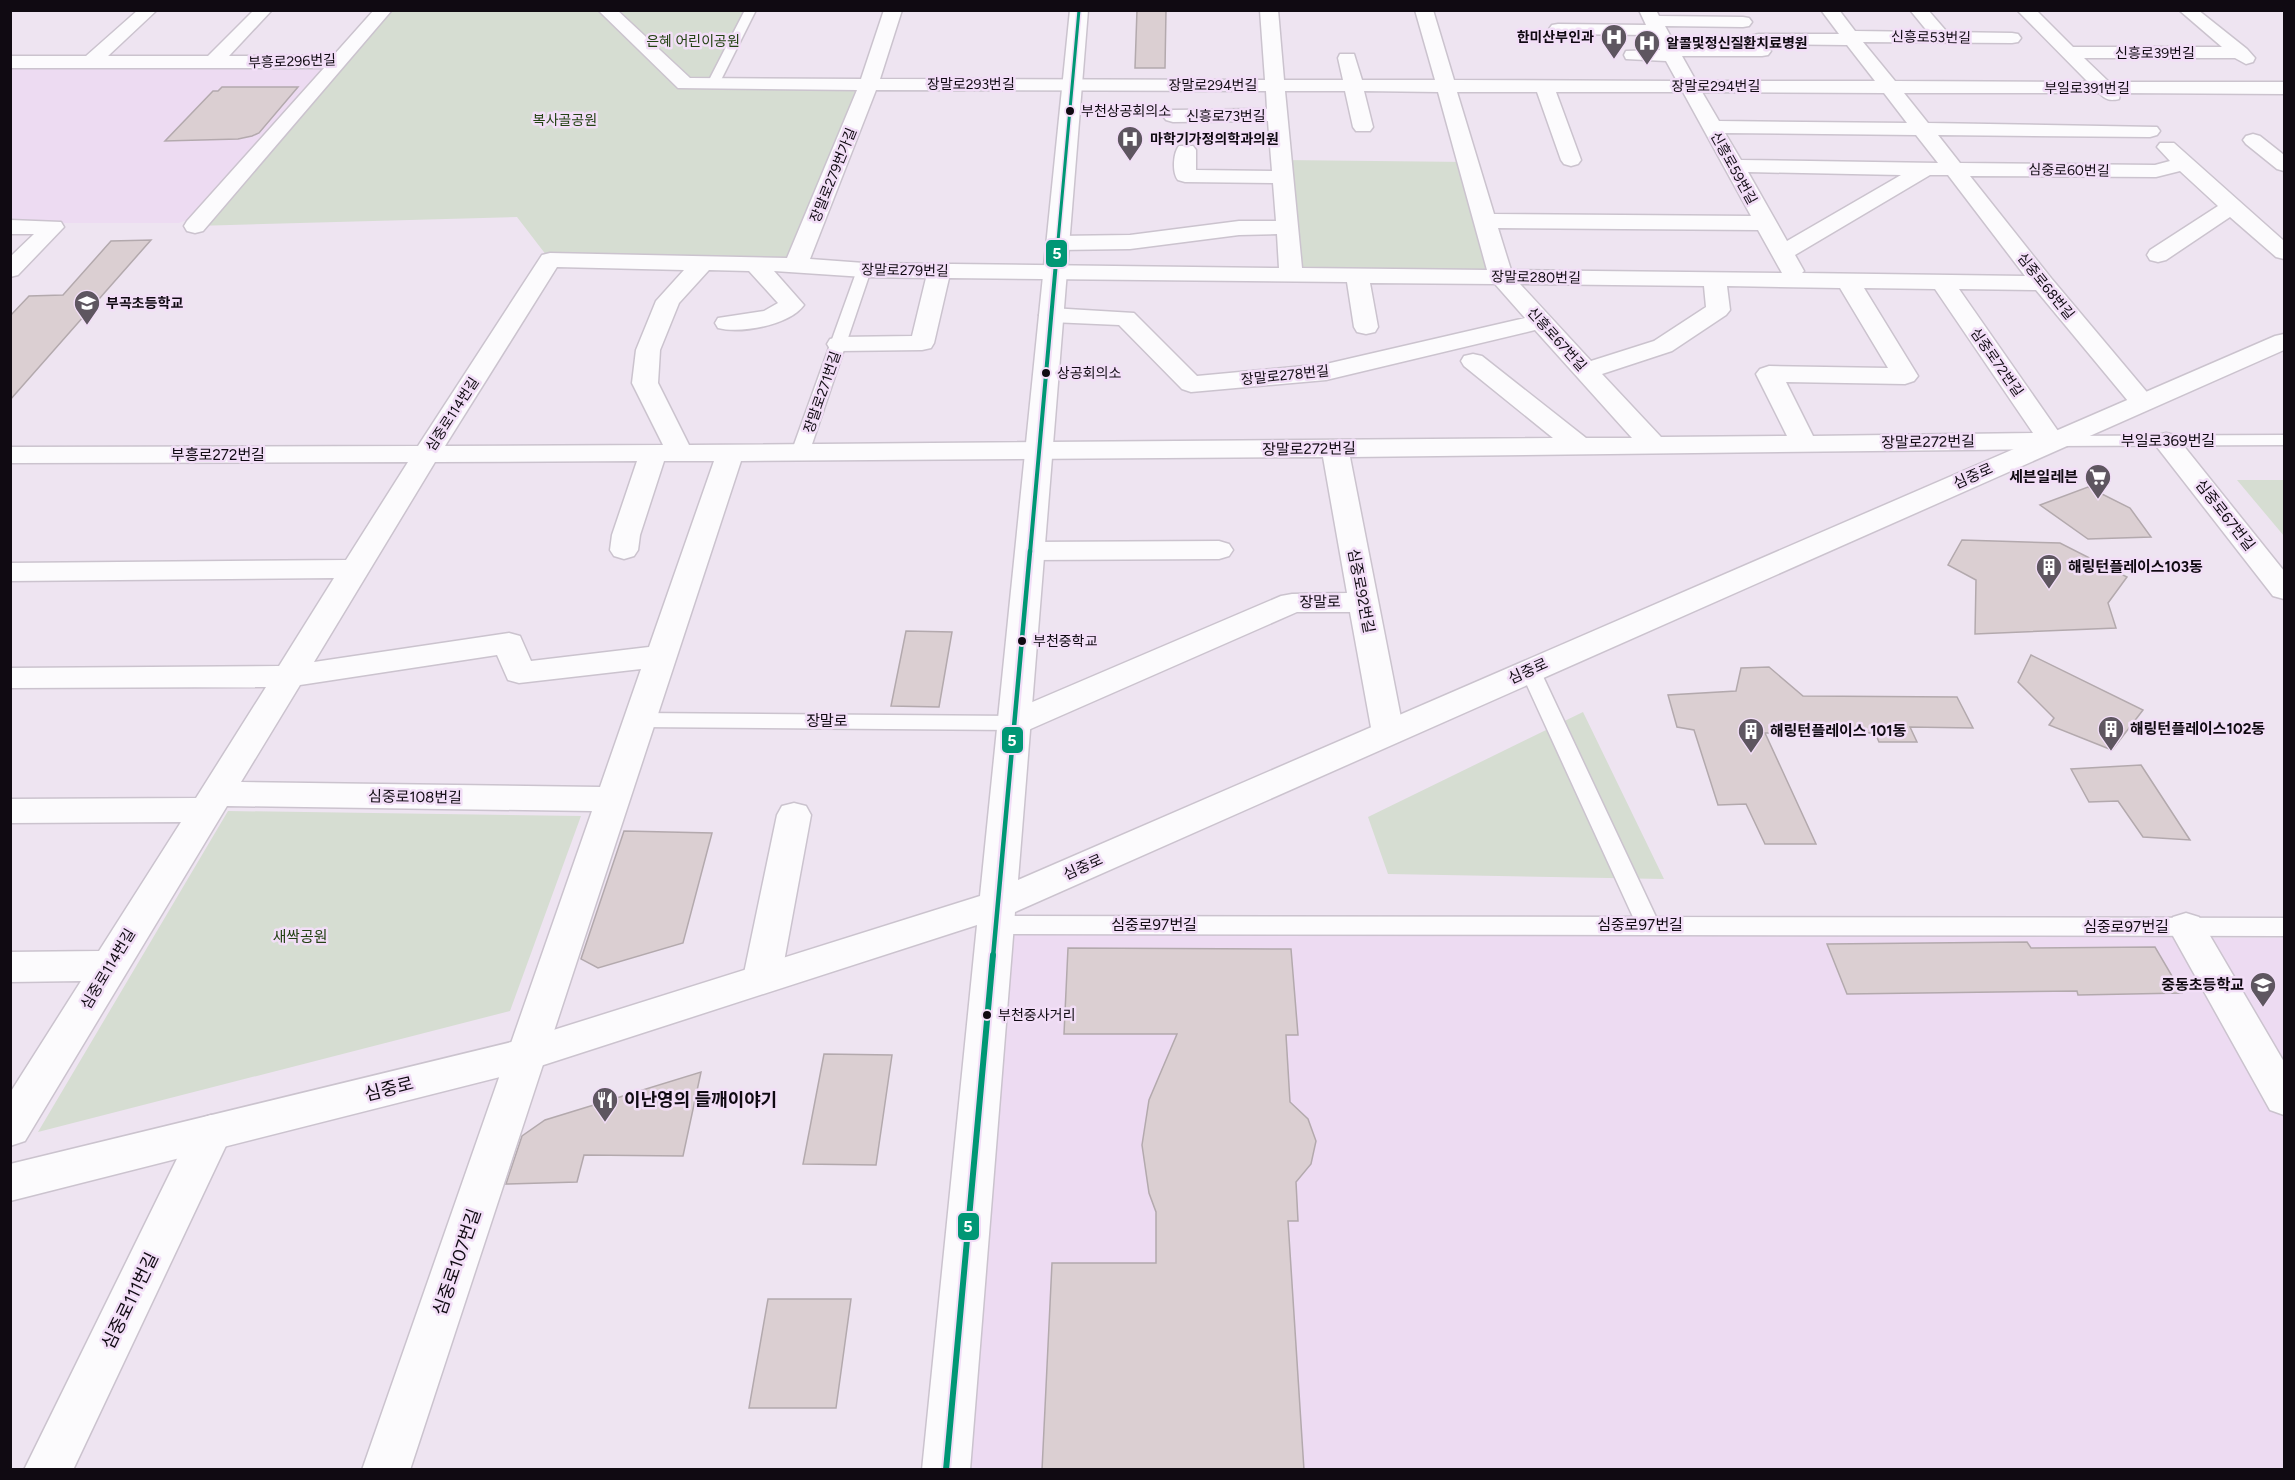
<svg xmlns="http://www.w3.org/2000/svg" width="2295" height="1480" viewBox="0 0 2295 1480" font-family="Figtree,'Noto Sans KR',sans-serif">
  <rect width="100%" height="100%" fill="#eee4f1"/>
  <path fill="#eddbf2" d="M11 66 325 69 197 216 179 223H11Z
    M996 925 2186 927 2284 1102V1469L946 1470Z
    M2200 938H2284V1079Z"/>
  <path fill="#d6ddd2" d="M384 11H606L685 84H869L796 265 550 260 517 217 195 226Z
    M613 11H746L709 83 688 81Z
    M1282 160 1468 162 1501 277 1291 274Z
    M2237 480H2284V536Z
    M1583 712 1664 879 1388 874 1368 817Z
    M228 811 581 816 510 1011 38 1132Z"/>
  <path fill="#dbcfd2" stroke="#b3a9ad" stroke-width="1.5" d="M1137 10H1166L1165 68H1135Z
    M222 87H298L259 133 252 136 238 139 165 141 213 91H218Z
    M151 240 10 400V316L29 296 63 295 111 241Z
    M2088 487 2130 508 2151 537 2088 539 2040 505Z
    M1962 540 2060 543 2127 577 2108 603 2116 628 1975 634 1976 580 1948 565Z
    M906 631 952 632 939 707 891 706Z
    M2031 655 2143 710 2112 750 2049 725 2054 718 2018 682Z
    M1769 667 1803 696 1957 697 1973 728 1910 727 1917 742H1879L1875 733H1765L1816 844H1765L1746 804 1718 805 1694 730 1677 727 1668 695 1736 691 1741 668Z
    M2141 765 2190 840 2143 837 2118 801 2089 802 2071 769Z
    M624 831 712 833 683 943 598 968 581 959Z
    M2027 942 2031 948 2155 947 2182 993 2078 995 2077 991 1847 994 1827 944Z
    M1068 948 1291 949 1298 1035H1286L1290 1102 1308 1119 1316 1141 1311 1164 1296 1182 1298 1221H1288L1304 1470H1042L1052 1263H1156V1212L1149 1193 1142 1145 1149 1100 1177 1034H1064Z
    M824 1054 892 1055 876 1165 803 1164Z
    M701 1072 683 1156 584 1155 577 1182 506 1184 522 1136 545 1120Z
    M768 1299H851L836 1408H749Z"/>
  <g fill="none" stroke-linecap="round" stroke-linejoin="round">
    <g stroke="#cbc3ce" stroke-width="3">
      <path id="lane" d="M745 10H756L719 84 713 88 709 87 707 84Z
        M864 266 871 270 809 453 806 457H794L791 453 857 270Z
        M2284 435V445L2052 446 2046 445 2044 441 2046 437 2052 436Z
        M1530 663 1537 665 1540 670 1656 917 2284 918V936L996 934 988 931 984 925 988 919 996 916 1633 917 1520 670 1523 665Z
        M640 713 1014 716 1021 718 1024 723 1021 728 1014 730 640 727 633 725 630 720 633 715Z"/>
    </g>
    <g stroke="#cbc3ce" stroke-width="3">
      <path id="street" d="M138 10H157L108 56H208L254 10H272L229 56H333L374 10H392L203 231 195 233 187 231 184 226 187 221 324 68H10V56H86Z
        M598 10H617L690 78 861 79 884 10H902L880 79 1265 80 1260 10H1278L1284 80H1343L1338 58 1340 54H1354L1362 80H1435L1415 10H1433L1454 80 1677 81 1666 61 1626 59 1624 55 1626 51 1660 50 1652 35 1558 34 1552 33 1549 29 1552 25 1558 24 1646 25 1639 10H1656L1659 16 1743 17 1749 18 1752 22 1749 26 1743 27 1665 26 1676 46H1762L1768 47 1771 51 1768 55 1762 56H1682L1696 81H1875L1847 45 1759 44 1753 43 1750 39 1753 35 1759 34H1839L1821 10H1839L1855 31 1928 32 1910 10H1928L1947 32 2012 33 2018 34 2021 38 2018 42 2012 43 1863 42 1895 81 2088 82 2017 10H2036L2073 47H2222L2179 10H2198L2247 49 2255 58 2253 62 2246 64 2235 58H2084L2109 82H2284V94L2120 93 2119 99C2110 101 2106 100 2099 93H1904L1928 123 2157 127 2160 131 2157 135 2150 137 1938 135 1960 163 2155 165 2170 161 2157 147 2160 143H2174L2284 241V259L2276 257 2230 217 2166 260 2158 262 2150 260 2147 255 2150 250 2218 206 2180 171 2156 177 1970 176 2051 278 2151 397 2155 402 2151 407 2142 410 2133 407 2036 290 1959 289 2065 441 2061 447 2052 449 1350 457 1404 733 1400 741 1388 744 1376 741 1372 733 1350 612H1297L1026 731 1014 734 1002 731 998 723 1002 715 1281 596 1292 594 1347 593 1323 457 741 461 410 1470H362L592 811 227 806 25 1141 10 1146V1093L81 981 10 982V952L99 951 181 822 10 823V799L196 798 266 687 10 688V668L279 666 334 578 10 581V563L346 560 408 462 10 463V447L418 446 542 255 550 253 787 258 857 90 678 88ZM876 90 1266 91 1267 109 1173 110 1166 112 1163 116 1166 120 1173 122 1268 121 1272 171 1196 170V150L1193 146H1179C1173 153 1172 173 1178 180L1185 182 1273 183 1276 221H1239L1130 235 1058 236 1050 238 1047 243 1050 248 1058 250 1130 249 1239 235 1277 234 1279 268 864 263 810 259ZM1285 91H1345L1353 127 1356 131H1370L1373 127 1364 91 1438 92 1487 270 1302 268ZM1457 92H1537L1561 160 1564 164 1571 166 1578 164 1581 160 1556 92H1683L1751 216 1494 214ZM1702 92 1884 93 1907 123 1719 121ZM1725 133 1916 135 1938 163 1741 160ZM1748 172 1901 175 1787 241ZM1930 175H1948L2025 276 1802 273 1804 271 1795 255ZM1498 228 1758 230 1782 273 1511 270ZM557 267 684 270 656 301 636 350 632 383 663 445 445 446ZM709 270 749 271 778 303 764 311 718 318 715 323 718 328C741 334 790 325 804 305L774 271 864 277 926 278 912 336 839 337 830 339 827 344 830 349 839 351 922 350 931 348 934 343 949 278 1347 282 1354 327 1357 332 1366 334 1375 332 1378 327 1370 283 1495 284 1525 318 1326 364 1197 376 1134 313 1051 308 1043 310 1039 315 1043 320 1051 322 1119 325 1182 389 1191 392 1326 380 1535 330 1632 438H1586L1482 356 1473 354 1464 356 1461 361 1464 366 1553 438 689 445 658 383 660 350 679 303ZM1520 284 1704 286 1706 307 1654 341 1591 361ZM1727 286 1840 288 1888 368 1769 366 1760 369 1756 374 1787 436 1661 437 1602 374 1672 351 1726 315 1730 310ZM1864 288 1935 289 2033 433 1813 436 1786 382 1905 384 1914 381 1918 376ZM637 461 612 535 610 550 614 556 624 559 634 556 638 550 640 535 664 461H714L649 647 531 661 520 636 509 633 314 662 435 462ZM497 655 508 680 519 683 641 669 600 787 241 782 300 685Z
        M2253 134 2260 136 2284 155V171L2277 169 2246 144 2243 140 2246 136Z
        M10 220 61 222 64 227 18 275 10 277V257L34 234H10Z
        M2166 433 2175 435 2284 571V599L2273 596 2157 447 2153 441 2157 435Z
        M1219 541 1229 544 1233 550 1229 556 1219 559 1030 560 1020 557 1016 551 1020 545 1030 542Z
        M794 803 806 806 811 815 781 978 775 989 762 993 749 989 743 978 777 815 782 806Z
        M2186 913 2199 917 2284 1062V1115L2270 1110 2168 927 2173 917Z
        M211 1115 226 1120 232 1133 73 1470H24L196 1120Z"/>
    </g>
    <g stroke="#cbc3ce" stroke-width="3">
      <path id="secondary" d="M1070 10H1088L1018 880 2275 336 2284 334V350L1015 912 970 1470H922L977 925 528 1070 10 1201V1164L528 1038 980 896Z"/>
    </g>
    <use href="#lane" fill="#fcfbfd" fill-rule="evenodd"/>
    <use href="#street" fill="#fcfbfd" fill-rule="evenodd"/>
    <use href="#secondary" fill="#fcfbfd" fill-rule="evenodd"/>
    <g stroke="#f2def7" stroke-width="6">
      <path id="bus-1-far3" d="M1058 241 1079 10"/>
    </g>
    <g stroke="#f2def7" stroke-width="8">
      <path id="bus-1-far2" d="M1030 553 1058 240"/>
    </g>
    <g stroke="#f2def7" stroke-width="9">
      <path id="bus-1-far1" d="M993 957 1030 551"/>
    </g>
    <g stroke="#f2def7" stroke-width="10">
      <path id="bus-1" d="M946 1470 993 955"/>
    </g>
    <use href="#bus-1-far3" stroke="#009775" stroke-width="3"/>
    <use href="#bus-1-far2" stroke="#009775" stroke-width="4"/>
    <use href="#bus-1-far1" stroke="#009775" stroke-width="4.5"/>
    <use href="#bus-1" stroke="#009775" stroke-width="6"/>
  </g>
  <defs>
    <g id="hospital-pin" transform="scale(1.35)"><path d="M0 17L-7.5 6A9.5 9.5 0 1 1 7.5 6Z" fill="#5e5660" stroke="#f2def7"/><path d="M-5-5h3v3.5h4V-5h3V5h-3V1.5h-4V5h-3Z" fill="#fff"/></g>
    <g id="school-pin" transform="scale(1.35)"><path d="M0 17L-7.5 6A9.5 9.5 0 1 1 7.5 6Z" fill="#5e5660" stroke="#f2def7"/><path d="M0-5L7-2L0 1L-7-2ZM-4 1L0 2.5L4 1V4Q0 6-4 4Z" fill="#fff"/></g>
    <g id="supermarket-pin" transform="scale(1.35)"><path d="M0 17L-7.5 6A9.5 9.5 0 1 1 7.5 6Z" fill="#5e5660" stroke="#f2def7"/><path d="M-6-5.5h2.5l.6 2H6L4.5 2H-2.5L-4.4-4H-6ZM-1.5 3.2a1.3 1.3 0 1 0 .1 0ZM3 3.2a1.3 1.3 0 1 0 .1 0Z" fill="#fff"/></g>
    <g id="building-pin" transform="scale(1.35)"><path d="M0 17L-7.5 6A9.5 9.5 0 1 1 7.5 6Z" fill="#5e5660" stroke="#f2def7"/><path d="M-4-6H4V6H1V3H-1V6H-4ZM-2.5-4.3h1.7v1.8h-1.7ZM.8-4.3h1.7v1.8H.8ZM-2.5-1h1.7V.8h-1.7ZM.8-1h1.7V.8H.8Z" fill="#fff"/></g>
    <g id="restaurant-pin" transform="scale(1.35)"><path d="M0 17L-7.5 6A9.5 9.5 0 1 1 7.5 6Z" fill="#5e5660" stroke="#f2def7"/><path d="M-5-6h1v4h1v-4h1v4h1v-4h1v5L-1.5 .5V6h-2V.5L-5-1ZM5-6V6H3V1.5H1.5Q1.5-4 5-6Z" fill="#fff"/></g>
  </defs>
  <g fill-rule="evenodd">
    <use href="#hospital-pin" x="1614" y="37"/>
    <use href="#hospital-pin" x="1647" y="43"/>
    <use href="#hospital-pin" x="1130" y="139"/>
    <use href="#school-pin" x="87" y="303"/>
    <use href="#supermarket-pin" x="2098" y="477"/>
    <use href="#building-pin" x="2049" y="567"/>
    <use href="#building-pin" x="2111" y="729"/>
    <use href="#building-pin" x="1751" y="731"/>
    <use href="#school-pin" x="2263" y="985"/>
    <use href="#restaurant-pin" x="605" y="1100"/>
  </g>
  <g fill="#100a12" stroke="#f2def7" stroke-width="2">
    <circle cx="1070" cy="111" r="5"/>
    <circle cx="1046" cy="373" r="5"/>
    <circle cx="1022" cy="641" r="5"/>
    <circle cx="987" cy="1015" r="5"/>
  </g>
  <g text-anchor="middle" stroke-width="5" stroke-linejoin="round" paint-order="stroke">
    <g font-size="14" font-weight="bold" fill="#100a12" stroke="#f2def7" text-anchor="start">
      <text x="1594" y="42" text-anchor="end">한미산부인과</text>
      <text x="1666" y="48">알콜및정신질환치료병원</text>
      <text x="1150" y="144">마학기가정의학과의원</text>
      <text x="106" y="308">부곡초등학교</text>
    </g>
    <g font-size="14" fill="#100a12" stroke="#f2def7">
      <text transform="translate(1931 37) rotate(1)" y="5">신흥로53번길</text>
      <text x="2155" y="58">신흥로39번길</text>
      <text transform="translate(292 61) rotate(-2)" y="5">부흥로296번길</text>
      <text x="971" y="89">장말로293번길</text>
      <text x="1213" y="90">장말로294번길</text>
      <text x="1716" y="91">장말로294번길</text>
      <text x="2087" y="93">부일로391번길</text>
      <text x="1226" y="121">신흥로73번길</text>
      <text transform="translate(1734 168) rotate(61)" y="5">신흥로59번길</text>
      <text transform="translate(2069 170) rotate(1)" y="5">심중로60번길</text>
      <text transform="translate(833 175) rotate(-68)" y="5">장말로279번가길</text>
      <text transform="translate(905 270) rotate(1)" y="5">장말로279번길</text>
      <text transform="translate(1536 277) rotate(1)" y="5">장말로280번길</text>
      <text transform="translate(2046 286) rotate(51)" y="5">심중로68번길</text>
      <text transform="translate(1557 339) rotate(48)" y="5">신흥로67번길</text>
      <text transform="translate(1997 362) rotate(55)" y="5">심중로72번길</text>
      <text transform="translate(1285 375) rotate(-6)" y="5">장말로278번길</text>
      <text transform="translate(822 392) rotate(-71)" y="5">장말로271번길</text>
      <text transform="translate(452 414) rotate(-57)" y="5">심중로114번길</text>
    </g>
    <g font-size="14" fill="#234213" stroke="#f2def7">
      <text x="693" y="46">은혜 어린이공원</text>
      <text x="565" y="125">복사골공원</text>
    </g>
    <g font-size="14" fill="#100a12" stroke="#f2def7" text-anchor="start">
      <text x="1081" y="116">부천상공회의소</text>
      <text x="1057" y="378">상공회의소</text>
      <text x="1033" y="646">부천중학교</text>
      <text x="998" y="1020">부천중사거리</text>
    </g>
    <g font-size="15" fill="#100a12" stroke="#f2def7">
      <text x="2168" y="446">부일로369번길</text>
      <text transform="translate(1928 442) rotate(-1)" y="5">장말로272번길</text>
      <text transform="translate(1309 449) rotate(-1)" y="5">장말로272번길</text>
      <text x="218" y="460">부흥로272번길</text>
      <text transform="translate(1973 476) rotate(-24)" y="5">심중로</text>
      <text transform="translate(2225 515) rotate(52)" y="5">심중로67번길</text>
      <text transform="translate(1361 591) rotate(79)" y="5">심중로92번길</text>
      <text transform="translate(1320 602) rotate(-1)" y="5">장말로</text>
      <text transform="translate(1528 671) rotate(-24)" y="5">심중로</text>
      <text x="827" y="726">장말로</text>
      <text transform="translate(415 797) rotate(1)" y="5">심중로108번길</text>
      <text transform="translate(1083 867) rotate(-24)" y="5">심중로</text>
      <text x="1154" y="930">심중로97번길</text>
      <text x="1640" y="930">심중로97번길</text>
      <text x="2126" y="932">심중로97번길</text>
      <text transform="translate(108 969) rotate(-59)" y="5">심중로114번길</text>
    </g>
    <g font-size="15" font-weight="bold" fill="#100a12" stroke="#f2def7" text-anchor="start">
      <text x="2078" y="482" text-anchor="end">세븐일레븐</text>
      <text x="2068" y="572">해링턴플레이스103동</text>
      <text x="2130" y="734">해링턴플레이스102동</text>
      <text x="1770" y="736">해링턴플레이스 101동</text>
      <text x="2244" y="990" text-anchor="end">중동초등학교</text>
    </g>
    <g font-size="15" fill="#234213" stroke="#f2def7">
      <text x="300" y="942">새싹공원</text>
    </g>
    <g font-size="18" fill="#100a12" stroke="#f2def7">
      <text transform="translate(389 1089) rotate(-14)" y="6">심중로</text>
      <text transform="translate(457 1262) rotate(-71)" y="6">심중로107번길</text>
      <text transform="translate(130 1301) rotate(-64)" y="6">심중로111번길</text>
    </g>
    <g font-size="18" font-weight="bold" fill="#100a12" stroke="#f2def7" text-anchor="start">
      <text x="624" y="1106">이난영의 들깨이야기</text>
    </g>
  </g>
  <g stroke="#f2def7" stroke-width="2">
    <rect x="1045" y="239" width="23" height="29" rx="6" fill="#009775"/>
    <rect x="1001" y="726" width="23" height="28" rx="6" fill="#009775"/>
    <rect x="957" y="1212" width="23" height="29" rx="6" fill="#009775"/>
  </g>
  <g font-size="16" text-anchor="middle" font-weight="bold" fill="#fff">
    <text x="1057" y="259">5</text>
    <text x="1012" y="746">5</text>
    <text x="968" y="1232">5</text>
  </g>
  <rect width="2295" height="1480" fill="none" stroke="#100a12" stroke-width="24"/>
</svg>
